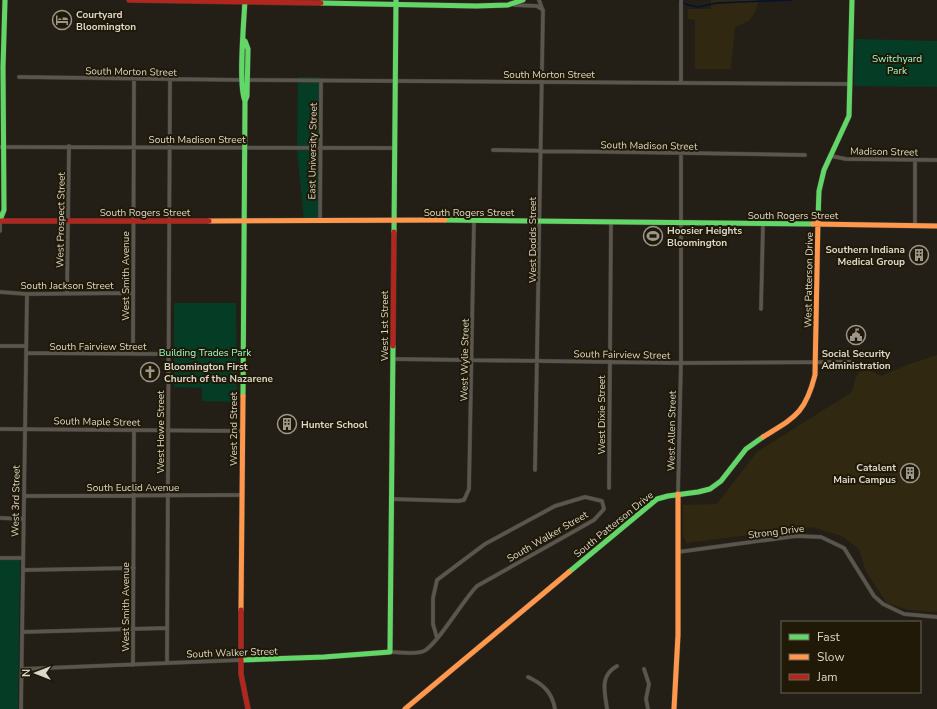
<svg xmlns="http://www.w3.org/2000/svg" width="937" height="709" viewBox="0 0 937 709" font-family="'Nunito Sans',sans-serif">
  <rect width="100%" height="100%" fill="#231f16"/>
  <path fill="#312811" d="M711 0H759L755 13 749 21 735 27 731 69H695V20L688 19V9H711Z
    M937 355V612L909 610 887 603 866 572 859 549 842 536 812 527 686 543 683 535V505L717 504 757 452 852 392 856 376 865 368 881 376 907 365Z"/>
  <path fill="#053c26" d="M855 39 937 41V87L854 86Z
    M298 77H321L320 219H304L297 150Z
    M174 303H236L237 402 202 401V388L174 387Z
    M0 559H20L18 709H0Z"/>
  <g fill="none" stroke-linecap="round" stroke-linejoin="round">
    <path stroke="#03132e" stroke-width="1.5" d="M678 0 688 5 698 7 717 3 792 0"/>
    <g stroke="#3d3a33" stroke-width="4.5">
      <path id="street" d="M514 5 537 6 543 10
        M19 77 243 80
        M247 80 851 84
        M681 83V0
        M0 147 395 148
        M493 150 805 155
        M831 156 846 159 937 160
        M320 221 321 81
        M0 224V231
        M915 225V160
        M0 292 27 294 133 293
        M67 293 69 146
        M761 309 763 224
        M0 346H26
        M26 353 169 354
        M133 354 134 79
        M393 359 681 363 851 362
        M0 429 242 431
        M535 470 543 11 539 0
        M609 488 611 222
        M678 494 681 360V153
        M24 496 242 495
        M391 499 458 501 464 500 469 489 474 220
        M0 518 24 519
        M678 552 796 536 821 537 844 548 874 596 883 604 904 614 937 617
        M0 558H23
        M23 570 134 568
        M22 632 167 628
        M390 652C399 652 416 655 424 651 437 645 463 600 477 586L594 520 604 509 602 501 585 497 555 506 485 544 437 580 433 598V624L437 638
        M167 663 170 80
        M133 665 134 430
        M22 669 241 660
        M644 669 649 684 646 699 648 709
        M528 677C543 684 552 692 555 709
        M21 709 27 294
        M607 709C605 692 599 676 617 666"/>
    </g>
    <g stroke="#3d3a33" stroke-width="6">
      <path id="fast" d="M245 0C244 21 238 85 245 101
        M321 3 476 6 508 5 523 0
        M818 218 819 191 824 170 849 116 852 0
        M0 220 4 210 3 67 5 0
        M445 220 813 224
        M394 232 396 0
        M243 396 245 101 247 96 248 49 245 41
        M569 572 657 499 668 496 698 492 710 489 721 481 746 449 763 437
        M241 660 324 657 390 652 393 346"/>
    </g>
    <g stroke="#3d3a33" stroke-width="6">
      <path id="slow" d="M209 221 445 220
        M813 224 937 226
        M763 437C795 417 805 414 815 375L818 218
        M241 610 243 396
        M405 709 569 572
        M674 709 678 635V494"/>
    </g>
    <g stroke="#3d3a33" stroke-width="6">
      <path id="jam" d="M129 0 321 3
        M0 221H209
        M393 346 394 232
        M241 610V674L248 709"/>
    </g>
    <use href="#street" stroke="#5a564e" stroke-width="3.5"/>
    <use href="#fast" stroke="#63d668" stroke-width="5"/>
    <use href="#slow" stroke="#ff974d" stroke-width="5"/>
    <use href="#jam" stroke="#b3261e" stroke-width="5"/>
  </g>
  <defs>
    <g id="hotel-ring" transform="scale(1)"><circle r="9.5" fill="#201907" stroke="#9b978c" stroke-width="1.5"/><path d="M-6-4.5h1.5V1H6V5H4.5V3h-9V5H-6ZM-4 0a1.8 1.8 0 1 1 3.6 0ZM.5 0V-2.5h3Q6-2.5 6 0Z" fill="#9b978c"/></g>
    <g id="stadium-ring" transform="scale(1)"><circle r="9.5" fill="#201907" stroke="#9b978c" stroke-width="1.5"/><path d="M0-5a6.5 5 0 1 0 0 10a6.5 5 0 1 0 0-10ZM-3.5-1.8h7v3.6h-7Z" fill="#9b978c"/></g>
    <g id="building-ring" transform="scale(1)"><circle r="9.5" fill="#201907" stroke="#9b978c" stroke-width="1.5"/><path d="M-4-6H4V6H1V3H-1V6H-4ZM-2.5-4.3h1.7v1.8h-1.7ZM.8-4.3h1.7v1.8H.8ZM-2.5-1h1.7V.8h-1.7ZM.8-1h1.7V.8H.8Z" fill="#9b978c"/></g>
    <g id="civic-ring" transform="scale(1)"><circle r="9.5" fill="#201907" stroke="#9b978c" stroke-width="1.5"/><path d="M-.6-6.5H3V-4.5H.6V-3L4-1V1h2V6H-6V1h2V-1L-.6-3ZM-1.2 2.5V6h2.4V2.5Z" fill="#9b978c"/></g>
    <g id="church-ring" transform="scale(1)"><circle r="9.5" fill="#201907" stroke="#9b978c" stroke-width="1.5"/><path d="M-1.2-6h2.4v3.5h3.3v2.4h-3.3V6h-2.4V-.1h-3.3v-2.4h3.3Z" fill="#9b978c"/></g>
  </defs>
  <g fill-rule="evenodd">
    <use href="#hotel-ring" x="62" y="20"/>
    <use href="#stadium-ring" x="653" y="236"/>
    <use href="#building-ring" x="919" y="255"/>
    <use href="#civic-ring" x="856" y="335"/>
    <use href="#church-ring" x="150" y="372"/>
    <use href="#building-ring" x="287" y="424"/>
    <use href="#building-ring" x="910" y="473"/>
  </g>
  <g text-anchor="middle" stroke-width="4" stroke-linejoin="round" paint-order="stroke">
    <g font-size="10" font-weight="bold" fill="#dbd7cb" stroke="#201907" text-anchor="start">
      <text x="76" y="18">Courtyard<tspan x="76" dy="12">Bloomington</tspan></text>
      <text x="667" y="234">Hoosier Heights<tspan x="667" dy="12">Bloomington</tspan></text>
      <text x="905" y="253" text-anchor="end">Southern Indiana<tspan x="905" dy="12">Medical Group</tspan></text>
      <text x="856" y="357" text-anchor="middle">Social Security<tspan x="856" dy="12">Administration</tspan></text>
      <text x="164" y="370">Bloomington First<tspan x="164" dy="12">Church of the Nazarene</tspan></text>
      <text x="301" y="428">Hunter School</text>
      <text x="896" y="471" text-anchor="end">Catalent<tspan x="896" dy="12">Main Campus</tspan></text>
    </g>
    <g font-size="10" fill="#9bfccd" stroke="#201907">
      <text x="897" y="62">Switchyard<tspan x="897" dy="12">Park</tspan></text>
      <text x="205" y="356">Building Trades Park</text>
    </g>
    <g font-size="10" fill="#dbd7cb" stroke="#201907">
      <text transform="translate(131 71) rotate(1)" y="4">South Morton Street</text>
      <text x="549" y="78">South Morton Street</text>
      <text x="197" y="143">South Madison Street</text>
      <text transform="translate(649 145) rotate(1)" y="4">South Madison Street</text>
      <text transform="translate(312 151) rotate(-89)" y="4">East University Street</text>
      <text transform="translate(884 151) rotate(1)" y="4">Madison Street</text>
      <text x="145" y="216">South Rogers Street</text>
      <text x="469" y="216">South Rogers Street</text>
      <text x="793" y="219">South Rogers Street</text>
      <text transform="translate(60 220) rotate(-89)" y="4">West Prospect Street</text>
      <text transform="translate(532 240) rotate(-90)" y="4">West Dodds Street</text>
      <text transform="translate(125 276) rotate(-90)" y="4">West Smith Avenue</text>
      <text transform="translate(808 280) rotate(-89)" y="4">West Patterson Drive</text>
      <text x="67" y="289">South Jackson Street</text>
      <text transform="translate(384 326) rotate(-90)" y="4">West 1st Street</text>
      <text x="98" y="350">South Fairview Street</text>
      <text transform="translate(622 354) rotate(1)" y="4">South Fairview Street</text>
      <text transform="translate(464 360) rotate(-89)" y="4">West Wylie Street</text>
      <text transform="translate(601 415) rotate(-90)" y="4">West Dixie Street</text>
      <text transform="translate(97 421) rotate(1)" y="4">South Maple Street</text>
      <text transform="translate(233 429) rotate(-90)" y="4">West 2nd Street</text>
      <text transform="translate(671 431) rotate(-89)" y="4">West Allen Street</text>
      <text transform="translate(160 432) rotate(-90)" y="4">West Howe Street</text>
      <text x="133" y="491">South Euclid Avenue</text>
      <text transform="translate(15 501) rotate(-89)" y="4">West 3rd Street</text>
      <text transform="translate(613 524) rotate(-39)" y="4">South Patterson Drive</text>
      <text transform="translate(776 531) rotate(-7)" y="4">Strong Drive</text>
      <text transform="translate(547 536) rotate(-30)" y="4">South Walker Street</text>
      <text transform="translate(125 607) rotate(-90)" y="4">West Smith Avenue</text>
      <text transform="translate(232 652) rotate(-2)" y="4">South Walker Street</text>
    </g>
  </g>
  <rect x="781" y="621" width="140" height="72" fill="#201907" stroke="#6b6555"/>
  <rect x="789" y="634" width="20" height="6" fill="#63d668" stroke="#6b6555"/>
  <text x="817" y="641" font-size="12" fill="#dbd7cb">Fast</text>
  <rect x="789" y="654" width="20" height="6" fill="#ff974d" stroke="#6b6555"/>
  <text x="817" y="661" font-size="12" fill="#dbd7cb">Slow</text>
  <rect x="789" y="674" width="20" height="6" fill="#b3261e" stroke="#6b6555"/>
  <text x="817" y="681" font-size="12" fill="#dbd7cb">Jam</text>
  <g transform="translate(36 673) rotate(270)" stroke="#201907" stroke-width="3" paint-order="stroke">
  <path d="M0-3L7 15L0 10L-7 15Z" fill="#dbd7cb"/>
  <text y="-6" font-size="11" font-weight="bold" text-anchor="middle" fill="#dbd7cb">N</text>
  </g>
</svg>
